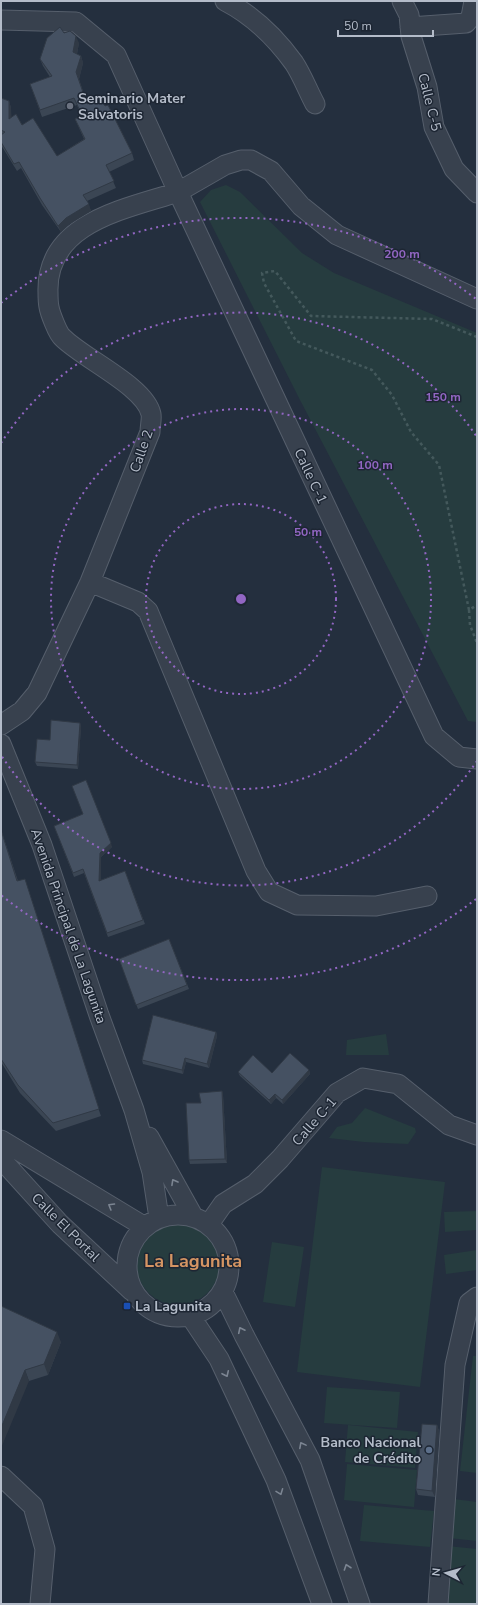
<svg xmlns="http://www.w3.org/2000/svg" width="478" height="1605" viewBox="0 0 478 1605" font-family="'Nunito Sans',sans-serif">
  <rect width="100%" height="100%" fill="#242f3e"/>
  <path fill="#263c3f" d="M226 185 240 192 302 253 334 273 477 333V722L468 721 300 400 200 202 211 190Z
    M386 1034 389 1055H346L347 1040Z
    M365 1108 415 1128 416 1132 408 1144 364 1142 329 1138 337 1127 352 1123Z
    M322 1167 445 1182 420 1387 297 1372Z
    M477 1211V1230L445 1232 444 1212Z
    M136 1263a42 42 0 1 1 84 0a42 42 0 1 1-84 0Z
    M272 1242 304 1247 295 1307 263 1302Z
    M477 1250V1270L446 1274 444 1255Z
    M473 1356H477V1473L460 1471Z
    M327 1387 400 1392 397 1428 324 1423Z
    M348 1425 418 1432 415 1468 345 1462Z
    M347 1464 417 1470 414 1507 344 1500Z
    M454 1499 477 1502V1541L449 1538Z
    M364 1505 434 1511 430 1547 360 1541Z
    M447 1546 477 1549V1604H441Z"/>
  <g fill="none" stroke-linecap="round" stroke-linejoin="round">
    <g stroke="#565f6c" stroke-width="21">
      <path id="minor" d="M225 1C252 15 276 38 294 63 302 75 308 91 315 104
        M402 1 409 15 411 36 427 87 434 127 454 169 477 193
        M1 20 76 22 116 55 178 192 225 165 241 160H251L271 171 301 206 337 235 477 299
        M410 27 466 23 471 17 474 1
        M90 582 138 602 148 611 256 871 269 892 297 905 376 906 427 896
        M1 725 22 711 37 693 90 582 150 432C150 426 152 419 151 414 145 386 82 358 62 337 58 334 50 313 49 307 48 302 48 297 48 292 46 222 126 209 178 192L434 736 459 757 477 759
        M1 744 42 845 99 1015 134 1110 152 1172 159 1218
        M149 1137 193 1216
        M1 1140 145 1227
        M1 1159 60 1224 132 1291
        M127 1266a51 51 0 1 1 102 0a51 51 0 1 1-102 0Z
        M209 1224 223 1204 255 1184 280 1159 337 1093 363 1078 398 1084 449 1125 477 1135
        M223 1292 244 1335 310 1460 360 1604
        M191 1317 219 1359 276 1480 322 1604
        M1 1476 33 1506 45 1549 40 1604
        M438 1604 455 1365 469 1303 477 1297"/>
    </g>
    <path stroke="#44595c" stroke-width="2.5" stroke-dasharray="3 3" stroke-linecap="butt" d="M477 337 432 319 311 316 275 271 262 273 264 283 296 341 372 370 392 395 411 432 439 465 469 610 477 605
      M469 610 470 625 477 643"/>
    <use href="#minor" stroke="#38414e" stroke-width="19"/>
  </g>
  <path fill="#3b4654" d="M64 33 79 43 77 54 81 56 83 63 79 79 87 104 105 106 132 153 134 160 109 172 116 188 87 201 91 211 68 225 61 232 42 205 21 168 17 171 1 145V98L9 101 11 108V117L22 125 57 156 84 139 75 119 81 116 77 105 42 117 30 84 50 77 43 66 40 59Z
    M80 723 81 727 78 769 37 766 35 762 50 740Z
    M83 814 112 847 101 857V880L125 871 145 924 108 937 84 873 74 877 54 826Z
    M1 830 18 881 101 1116 56 1131 20 1093 1 1062Z
    M169 939 189 989 138 1009 119 959Z
    M216 1032 217 1036 209 1068 186 1062 183 1074 143 1064 142 1060Z
    M309 1070 310 1074 283 1104 276 1098 271 1104 240 1076 238 1072 272 1073Z
    M222 1091 223 1095 227 1163 190 1164 189 1160 201 1103Z
    M1 1306 61 1342 48 1375 29 1381Z
    M437 1425 439 1431 435 1497 418 1495 416 1489Z"/>
  <path fill="#303945" d="M76 36 79 43 76 59 73 52Z
    M81 56 83 63 79 79 76 72Z
    M9 101 11 108 12 125 9 119Z
    M89 204 91 211 68 225 61 232 58 226 66 218Z
    M80 723 81 727 78 769 77 765Z
    M111 843 112 847 101 857V885L99 881 100 853Z
    M216 1032 217 1036 209 1068 207 1064Z
    M185 1058 186 1062 183 1074 182 1070Z
    M309 1070 310 1074 283 1104 282 1100Z
    M222 1091 223 1095 227 1163 225 1159Z
    M275 1094 276 1098 271 1104 269 1100Z
    M57 1332 61 1342 48 1375 44 1364Z
    M25 1370 29 1381 1 1448V1428Z
    M437 1425 439 1431 435 1497 432 1491Z"/>
  <path fill="#455162" stroke="#303945" d="M60 27 64 33 70 31 76 36 73 52 81 56 76 72 87 104 101 98 105 106 108 105 132 153 106 165 114 181 83 195 89 204 66 218 58 226 40 198 19 162 14 164 1 142V135L5 132 1 130V98L9 101V119L16 114 22 125 33 118 57 156 85 139 75 119 82 115 74 98 40 110 30 84 52 76 40 59 47 38Z
    M51 720 80 723 77 765 35 762 37 739 50 740Z
    M86 780 111 843 100 853 99 881 125 871 143 920 107 933 83 869 73 873 54 826 83 814 72 786Z
    M1 830 17 881 25 879 99 1109 53 1123 18 1085 1 1059Z
    M169 939 187 985 136 1005 119 959Z
    M153 1015 216 1032 207 1064 185 1058 182 1070 142 1060Z
    M290 1053 309 1070 282 1100 275 1094 269 1100 238 1072 253 1055 272 1073Z
    M222 1091 225 1159 189 1160 186 1103H201L199 1093Z
    M1 1306 57 1332 44 1364 25 1370 1 1428Z
    M422 1424 437 1425 432 1491 416 1489Z"/>
  <defs><path id="oneway-chevron" d="M-2-3.5L2.5 0L-2 3.5" fill="none" stroke-width="1.6" stroke-linecap="round" stroke-linejoin="round"/></defs>
  <g stroke="#7c8592">
    <use href="#oneway-chevron" transform="translate(174 1182) rotate(-119)"/>
    <use href="#oneway-chevron" transform="translate(111 1206) rotate(-149)"/>
    <use href="#oneway-chevron" transform="translate(241 1330) rotate(-116)"/>
    <use href="#oneway-chevron" transform="translate(226 1374) rotate(65)"/>
    <use href="#oneway-chevron" transform="translate(302 1445) rotate(-118)"/>
    <use href="#oneway-chevron" transform="translate(280 1492) rotate(69)"/>
    <use href="#oneway-chevron" transform="translate(347 1567) rotate(-109)"/>
  </g>
  <g fill="none" stroke="#9266c3" stroke-width="2" stroke-dasharray="2 4">
    <circle cx="241" cy="599" r="95"/>
    <circle cx="241" cy="599" r="190"/>
    <path d="M477 761A286 286 0 0 1 1 755M1 443A286 286 0 0 1 477 437"/>
    <path d="M476 899A381 381 0 0 1 1 895M1 303A381 381 0 0 1 476 299"/>
  </g>
  <circle fill="#6b7280" stroke="#1d2633" stroke-width="1.5" cx="70" cy="106" r="4"/>
  <rect fill="#1a4fb4" stroke="#1d2633" stroke-width="1.5" x="123" y="1302" width="8" height="8" rx="2"/>
  <circle fill="#5c6f8a" stroke="#1d2633" stroke-width="1.5" cx="429" cy="1450" r="4"/>
  <g text-anchor="middle" stroke-width="3" stroke-linejoin="round" paint-order="stroke">
    <g font-size="14" font-weight="bold" fill="#b4bcc9" stroke="#1d2633" text-anchor="start">
      <text x="78" y="103">Seminario Mater<tspan x="78" dy="16">Salvatoris</tspan></text>
      <text x="135" y="1311">La Lagunita</text>
      <text x="421" y="1447" text-anchor="end">Banco Nacional<tspan x="421" dy="16">de Crédito</tspan></text>
    </g>
    <g font-size="14" fill="#b4bcc9" stroke="#1d2633">
      <text transform="translate(430 102) rotate(76)" y="5">Calle C-5</text>
      <text transform="translate(141 451) rotate(-71)" y="5">Calle 2</text>
      <text transform="translate(311 476) rotate(65)" y="5">Calle C-1</text>
      <text transform="translate(69 926) rotate(71)" y="5">Avenida Principal de La Lagunita</text>
      <text transform="translate(314 1121) rotate(-49)" y="5">Calle C-1</text>
      <text transform="translate(66 1227) rotate(45)" y="5">Calle El Portal</text>
    </g>
    <g font-size="18" font-weight="bold" fill="#d59563" stroke="#1d2633">
      <text x="193" y="1267">La Lagunita</text>
    </g>
  </g>
  <circle cx="241" cy="599" r="6" fill="#9266c3" stroke="#1d2633" stroke-width="2"/>
  <g font-size="12" text-anchor="middle" font-weight="bold" fill="#9266c3" stroke="#1d2633" stroke-width="3" stroke-linejoin="round" paint-order="stroke">
    <text x="402" y="258">200 m</text>
    <text x="443" y="401">150 m</text>
    <text x="375" y="469">100 m</text>
    <text x="308" y="536">50 m</text>
  </g>
  <rect width="478" height="1605" fill="none" stroke="#b4bcc9" stroke-width="4"/>
  <g transform="translate(446 1573) rotate(276)" stroke="#1d2633" stroke-width="3" paint-order="stroke">
  <path d="M0-3L7 15L0 10L-7 15Z" fill="#b4bcc9"/>
  <text y="-6" font-size="11" font-weight="bold" text-anchor="middle" fill="#b4bcc9">N</text>
  </g>
  <path d="M338 30v6h95v-6" fill="none" stroke="#b4bcc9" stroke-width="2"/>
  <text x="344" y="30" font-size="12" fill="#b4bcc9" stroke="#1d2633" stroke-width="3" paint-order="stroke">50 m</text>
</svg>
